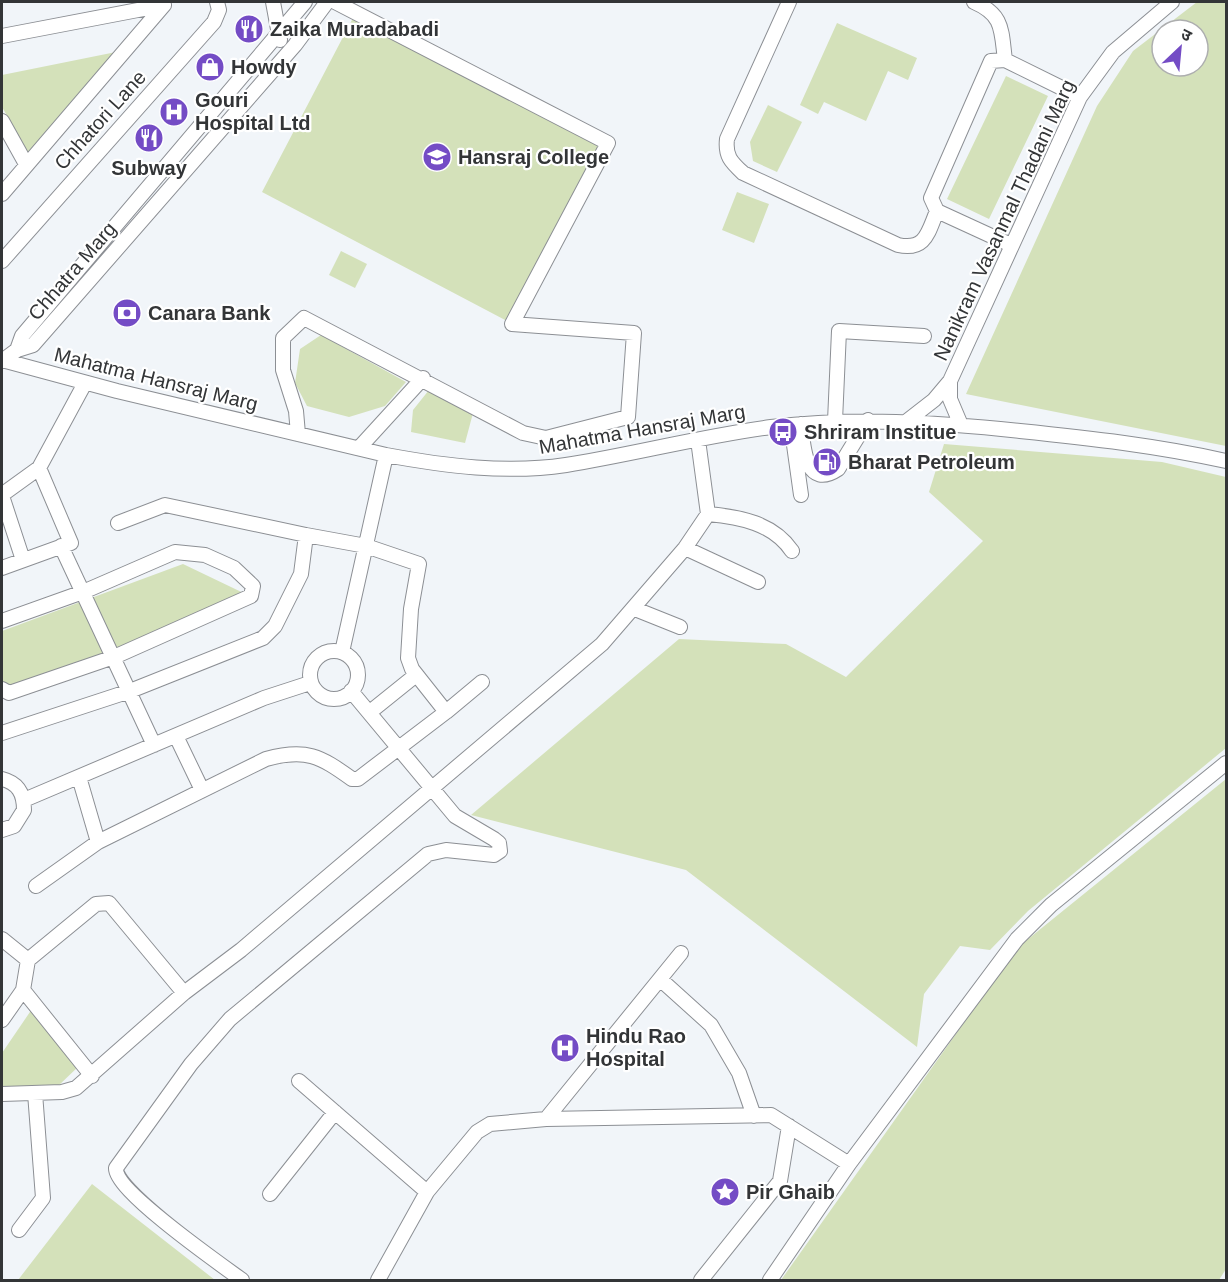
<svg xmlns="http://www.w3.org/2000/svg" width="1228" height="1282" viewBox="0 0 1228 1282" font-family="Helvetica,'Noto Sans Devanagari',sans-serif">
  <rect width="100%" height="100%" fill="#f1f5f9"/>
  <path fill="#d4e1ba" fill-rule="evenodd" d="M1197 2H1226V446L966 394 1097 106 1133 51ZM1162 30H1198V66H1162Z
    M353 18 598 146 507 321 262 192Z
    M837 23 917 58 908 80 888 71 866 121 824 102 818 114 800 105Z
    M121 51 29 154 2 107V75Z
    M1006 76 1048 96 989 219 947 199Z
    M768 105 802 122 777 172 753 161 750 142Z
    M737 192 769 204 754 243 722 230Z
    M341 251 367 264 355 288 329 275Z
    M321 335 406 382 385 406 349 417 307 406 295 383 300 349Z
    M429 390 473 413 465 443 411 432 413 410Z
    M944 444 1162 462 1226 477V748L1028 911 990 950 960 946 924 994 917 1047 686 870 471 815 679 639 786 644 846 677 983 541 929 492Z
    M183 564 256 599 14 691 2 685V631Z
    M1226 779V1269L1219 1280H781L1017 948Z
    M32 1009 79 1066 57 1087 2 1089V1053Z
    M92 1184 215 1280H18Z"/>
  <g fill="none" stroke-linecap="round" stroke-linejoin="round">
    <g stroke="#8c8f94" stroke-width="16">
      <path id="minor" d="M273 2 280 40
        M789 2 727 139C725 156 731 162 743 173L898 245C926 251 928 232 937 211
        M974 2C1004 15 1001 30 1005 60
        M2 36 164 5
        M2 121 26 164
        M2 194 164 5 163 2
        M1011 245 937 211 931 198 991 61 1005 60 1080 97
        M2 261 214 22 219 10 217 2
        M17 350 22 336 305 2
        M2 360 117 391 386 455C445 466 507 474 566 465 635 454 702 436 771 427 855 417 937 422 1020 431 1089 438 1159 446 1226 461
        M2 361 17 350 33 345 295 45 327 2
        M950 381V399L961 425
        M835 421 839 331 924 336
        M907 421 934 400 950 381 1080 97 1113 52 1172 2
        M801 424C803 445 805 491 838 469L868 420
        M298 434 296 411 283 370V338L304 318 523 433 546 438 628 417 634 333 512 324 608 143 335 2
        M698 440 708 514
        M794 445 801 495
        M359 448 423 378
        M3 494 39 468 85 383
        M2 496 23 560
        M306 535 366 546 419 564 411 609 408 658 412 669 446 712 482 682
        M61 546 154 745
        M685 548 758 582
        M2 568 71 543 39 468
        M635 609 680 627
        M2 621 83 592 175 552 205 555 234 568 253 586 251 596 114 657 9 693 2 689
        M310 675a24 24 0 1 1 48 0a24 24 0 1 1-48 0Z
        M342 652 386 455
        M370 712 416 675
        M2 733 130 691 263 638 275 626 301 574 306 535 165 505 118 523
        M176 736 202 790
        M79 777 98 842 266 759C306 748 320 756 352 779H358L446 712
        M2 779C18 783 24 793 24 810L14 826 2 830
        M24 800 264 698 310 683
        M36 886 98 842
        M2 939 28 960
        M660 979 711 1025 739 1073 754 1116
        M2 1020 23 990
        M92 1076 23 990 28 960 96 904 109 903 184 993
        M299 1081 427 1192
        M2 1094 62 1092 76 1088 184 993 241 950 602 644 685 548 708 514C740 517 773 523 792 551
        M546 1119 681 953
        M270 1194 335 1112
        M19 1230 43 1198 35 1093
        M242 1280C220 1264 114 1190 116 1168L191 1064 230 1019 428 854 446 850 494 855 500 851 499 843 494 839 455 816 351 691
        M378 1280 427 1192 477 1132 490 1124 546 1119 771 1115 849 1164
        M701 1280 780 1181 789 1126
        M770 1280 849 1164 1017 939 1051 905 1226 763"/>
    </g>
    <use href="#minor" stroke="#fff" stroke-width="14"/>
  </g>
  <defs>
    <g id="restaurant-disc" transform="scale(1.5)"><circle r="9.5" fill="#744cc5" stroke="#fff"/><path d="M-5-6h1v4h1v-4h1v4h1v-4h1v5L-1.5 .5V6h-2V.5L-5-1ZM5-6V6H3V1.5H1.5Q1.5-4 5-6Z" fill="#fff"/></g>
    <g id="shop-disc" transform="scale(1.5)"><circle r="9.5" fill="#744cc5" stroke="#fff"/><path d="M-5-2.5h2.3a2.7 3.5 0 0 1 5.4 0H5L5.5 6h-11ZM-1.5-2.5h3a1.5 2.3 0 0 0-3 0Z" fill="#fff"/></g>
    <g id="hospital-disc" transform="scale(1.5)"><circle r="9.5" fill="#744cc5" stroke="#fff"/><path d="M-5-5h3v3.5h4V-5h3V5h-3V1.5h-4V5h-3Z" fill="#fff"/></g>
    <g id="university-disc" transform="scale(1.5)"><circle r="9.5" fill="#744cc5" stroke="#fff"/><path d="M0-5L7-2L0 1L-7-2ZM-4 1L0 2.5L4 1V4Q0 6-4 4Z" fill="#fff"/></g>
    <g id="bank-disc" transform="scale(1.5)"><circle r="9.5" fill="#744cc5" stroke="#fff"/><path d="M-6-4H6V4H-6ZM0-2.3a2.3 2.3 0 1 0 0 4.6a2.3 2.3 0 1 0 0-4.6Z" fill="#fff"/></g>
    <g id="bus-disc" transform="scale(1.5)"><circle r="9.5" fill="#744cc5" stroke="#fff"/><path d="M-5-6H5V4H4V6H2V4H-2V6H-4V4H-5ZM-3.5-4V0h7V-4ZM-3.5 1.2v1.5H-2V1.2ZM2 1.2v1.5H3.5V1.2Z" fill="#fff"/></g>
    <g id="fuel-disc" transform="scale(1.5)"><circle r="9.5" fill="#744cc5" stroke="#fff"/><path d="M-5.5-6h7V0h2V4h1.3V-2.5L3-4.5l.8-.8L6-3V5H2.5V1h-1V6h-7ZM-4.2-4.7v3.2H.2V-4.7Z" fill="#fff"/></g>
    <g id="sight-disc" transform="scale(1.5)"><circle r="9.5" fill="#744cc5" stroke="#fff"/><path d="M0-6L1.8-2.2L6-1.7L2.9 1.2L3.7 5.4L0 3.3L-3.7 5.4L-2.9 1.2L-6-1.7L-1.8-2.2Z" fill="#fff"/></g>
  </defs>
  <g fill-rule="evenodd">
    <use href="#restaurant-disc" x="249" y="29"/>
    <use href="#shop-disc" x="210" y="67"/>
    <use href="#hospital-disc" x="174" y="112"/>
    <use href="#restaurant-disc" x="149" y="138"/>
    <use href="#university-disc" x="437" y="157"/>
    <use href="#bank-disc" x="127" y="313"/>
    <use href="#bus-disc" x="783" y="432"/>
    <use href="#fuel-disc" x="827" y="462"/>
    <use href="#hospital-disc" x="565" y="1048"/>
    <use href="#sight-disc" x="725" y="1192"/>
  </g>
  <g text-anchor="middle" stroke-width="4.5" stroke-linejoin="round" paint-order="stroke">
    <g font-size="20" font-weight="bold" fill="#333537" stroke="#fff" text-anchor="start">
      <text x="270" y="36">Zaika Muradabadi</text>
      <text x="231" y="74">Howdy</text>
      <text x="195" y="107">Gouri<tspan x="195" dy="23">Hospital Ltd</tspan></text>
      <text x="458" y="164">Hansraj College</text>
      <text x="149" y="175" text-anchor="middle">Subway</text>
      <text x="148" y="320">Canara Bank</text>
      <text x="804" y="439">Shriram Institue</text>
      <text x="848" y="469">Bharat Petroleum</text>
      <text x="586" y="1043">Hindu Rao<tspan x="586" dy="23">Hospital</tspan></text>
      <text x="746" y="1199">Pir Ghaib</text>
    </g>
    <g font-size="20" fill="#333537" stroke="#fff">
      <text transform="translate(100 120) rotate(-48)" y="7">Chhatori Lane</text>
      <text transform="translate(1004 220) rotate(-65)" y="7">Nanikram Vasanmal Thadani Marg</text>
      <text transform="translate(72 271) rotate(-49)" y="7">Chhatra Marg</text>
      <text transform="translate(156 379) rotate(14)" y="7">Mahatma Hansraj Marg</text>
      <text transform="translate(642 429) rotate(-10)" y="7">Mahatma Hansraj Marg</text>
    </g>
  </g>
  <rect width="1228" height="1282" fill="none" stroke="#333537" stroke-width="6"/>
  <g transform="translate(1180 48) rotate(26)"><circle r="28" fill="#ffffff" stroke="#adaeaf" stroke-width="1.5"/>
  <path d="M0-4.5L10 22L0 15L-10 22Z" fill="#744cc5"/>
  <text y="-9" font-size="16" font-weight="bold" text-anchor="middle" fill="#333537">उ</text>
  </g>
</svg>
